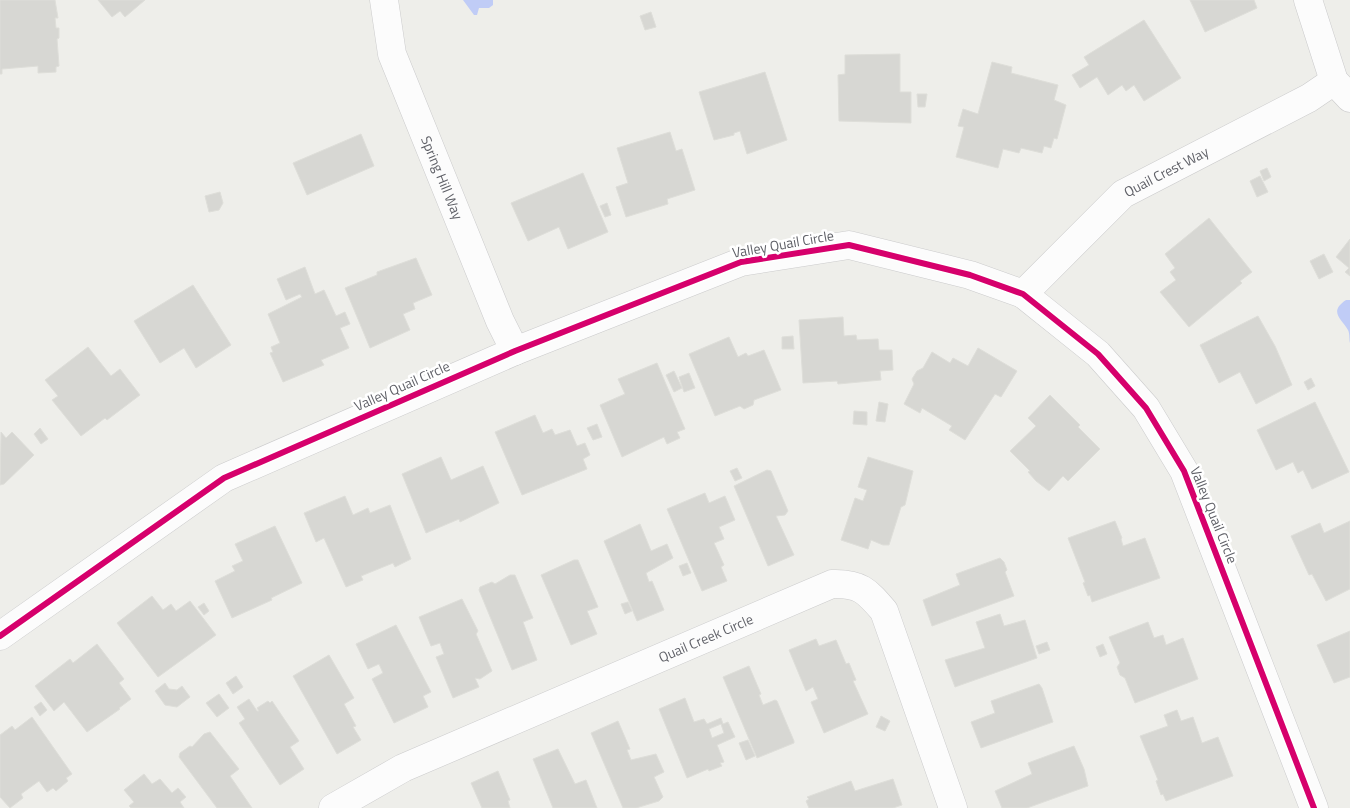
<svg xmlns="http://www.w3.org/2000/svg" width="1350" height="808" viewBox="0 0 1350 808" font-family="'Titillium Web',sans-serif">
  <rect width="100%" height="100%" fill="#eeeeea"/>
  <path fill="#c0ccf6" d="M463 0H493V5L489 8H479L477 15H474Z
    M1346 300H1350V343C1349 339 1350 334 1348 330 1342 319 1328 312 1346 300Z"/>
  <path fill="#d7d7d3" stroke="#deded9" fill-rule="evenodd" d="M0 0H55L58 18H55L56 28H59V38L57 39 59 66 56 67V72L38 73V66L2 69V74H0Z
    M98 0H145L125 17 120 11 112 17Z
    M1190 0H1254L1257 8 1205 32Z
    M651 12 656 27 645 30 640 16Z
    M1144 20 1181 78 1144 101 1134 85 1126 91 1122 85 1108 95 1097 77 1080 88 1072 75 1089 65 1084 57Z
    M900 54V92H911V123L839 121 838 75 845 74V55Z
    M992 62 1012 67 1011 73 1058 85 1054 100 1066 105 1057 139 1054 138 1051 148 1044 146 1042 153 1021 148 1019 153 1003 149 998 168 956 157 964 127 958 126 963 109 978 114Z
    M765 72 787 140 747 154 740 131 734 133V135L714 140 699 92Z
    M917 94H927L925 107H918Z
    M670 132 676 151 682 149 695 190 667 199 668 204 626 217 616 187 628 183 617 148Z
    M361 134 374 166 307 195 293 163Z
    M1267 168 1271 177 1264 181 1260 171Z
    M583 173 608 232 568 249 559 227 528 241 511 203Z
    M1260 176 1268 192 1257 197 1250 181Z
    M220 192 223 203 219 210 209 212 205 196Z
    M607 203 611 215 605 217 600 206Z
    M1209 218 1252 272 1240 281 1242 283 1189 327 1160 292 1176 280 1170 272 1175 268 1165 254Z
    M1350 239V276L1345 272 1349 268 1336 257Z
    M1324 254 1333 272 1319 279 1310 261Z
    M416 258 432 295 413 303 415 309 403 314 410 330 370 348 345 288 377 275V272Z
    M305 267 315 294 324 290 336 316 345 312 350 324 340 328 349 348 321 360 324 365 283 382 270 353 273 352 271 347 280 343 268 314 302 297 300 294 286 300 277 279Z
    M193 285 231 345 196 368 184 348 160 363 134 321Z
    M1258 316 1275 346 1292 385 1256 404 1240 372 1219 383 1200 345Z
    M843 317 844 336 856 335 857 340 878 339 879 350H892L893 370 880 371 881 380 838 384 837 381 803 383 799 320Z
    M793 336 794 349H782V337Z
    M729 337 738 357 746 353 748 356 764 350 781 390 754 400 753 405 744 409 740 406 715 416 689 354Z
    M88 347 111 376 120 369 140 395 107 420 105 418 81 436 52 400 58 396 45 380Z
    M978 348 1017 371 1001 397 995 394 965 440 949 430 952 426 922 408 920 413 904 404 914 384 912 379 917 371 923 368 932 352 950 363 953 358 968 366Z
    M657 363 685 429 677 432 680 438 667 444 664 437 622 457 600 405 625 394 618 379Z
    M674 371 682 388 674 392 666 375Z
    M689 373 695 388 684 392 679 377Z
    M1311 378 1315 386 1308 390 1304 382Z
    M1050 395 1080 425 1078 427 1100 449 1068 481 1063 476 1049 491 1036 481 1028 472 1030 471 1010 451 1036 426 1028 418Z
    M879 402 888 404 885 422 876 421Z
    M1315 402 1349 472 1312 489 1303 470 1298 473 1293 462 1276 470 1257 430Z
    M854 411 867 412V425L853 424Z
    M535 415 543 433 552 429 555 435 570 430 577 446 585 443 590 455 583 459 587 469 522 495 495 432Z
    M597 424 602 437 593 440 587 428Z
    M40 428 48 439 41 444 34 434Z
    M1 432 6 438 12 432 34 455 4 484 0 485Z
    M441 457 451 480 483 466 499 503 460 522 459 519 426 533 402 474Z
    M868 457 913 471 905 505 901 507 889 545H883L871 540 868 549 841 540 855 498 863 501 867 490 858 487Z
    M737 468 742 478 735 481 730 471Z
    M767 470 771 471 788 511 785 515 776 516 794 555 768 566 734 486Z
    M705 493 709 503 725 496 735 520 719 527 724 539 714 543 724 565 721 567 727 581 702 591 667 509Z
    M345 496 353 515 368 508 370 513 390 505 411 559 395 567 393 563 361 576 363 580 346 587 324 538 316 542 304 513Z
    M1115 521 1122 538 1121 539 1123 546 1145 538 1160 578 1092 602 1090 595 1088 596 1083 583 1085 582 1068 538Z
    M1350 521V589L1326 601 1312 574 1309 575 1291 536 1320 523 1324 533Z
    M640 524 651 551 667 544 673 558 646 573 649 582 652 581 664 610 637 621 604 541Z
    M275 526 302 583 271 598 272 600 232 618 215 581 235 571 232 566 243 561 235 544Z
    M1000 558 1004 562 1007 570 1005 572 1014 596 932 626 923 600 960 585 956 574Z
    M574 560H578L598 607 587 611 597 634 571 645 541 575Z
    M687 563 691 573 683 576 679 566Z
    M510 575H515L533 618 523 622 537 660 512 670 479 590 480 587 492 582 495 584Z
    M152 596 163 610 171 604 176 611 190 601 216 635 158 677 117 623Z
    M462 599 478 631 476 634 492 671 480 679 475 678 479 687 453 698 436 657 444 654 440 643 431 646 419 617Z
    M628 602 632 611 625 614 621 604Z
    M204 603 209 611 204 615 198 607Z
    M1000 614 1004 626 1025 620 1037 658 955 687 945 660 985 648 976 622Z
    M1148 622 1154 638 1163 635 1166 645 1183 638 1198 679 1135 703 1125 678 1120 675 1117 667 1120 663 1109 637Z
    M396 625 431 692 423 696 428 707 394 723 372 679 383 673 379 664 368 669 356 644Z
    M1350 631V677L1334 683 1317 645Z
    M816 639 819 646 836 640 846 664 849 663 856 680 853 681 868 714 824 733 811 702 818 699 813 687 806 691 789 650Z
    M1047 642 1050 650 1039 654 1036 646Z
    M97 644 124 679 119 683 131 699 119 708 120 709 87 732 64 702 54 711 35 686 70 659 73 663Z
    M1103 644 1107 654 1100 657 1096 647Z
    M329 655 354 698 344 704 356 726 353 727 361 740 337 754 293 676Z
    M749 666 761 694 759 695 763 705 775 700 777 701 794 741V743L757 758 723 677Z
    M236 676 243 687 233 694 226 683Z
    M165 683 169 689 177 690 182 686 190 697 177 707 165 705 155 691Z
    M1039 684 1042 688 1053 722 981 748 971 722 995 713 991 701Z
    M219 694 229 708 217 717 206 703Z
    M685 698 694 722 704 719 707 724 721 718 723 724 728 722 735 737 717 745 724 762 720 763 722 766 709 771 708 769 687 778 659 709ZM721 724 724 733 712 738 709 729Z
    M249 699 257 711H259L257 708 268 701 270 703 272 701 299 741 290 747 304 769 280 785 239 723 245 719 237 707Z
    M41 702 47 710 40 716 34 707Z
    M1177 710 1181 721 1193 717 1202 743 1218 737 1233 776 1166 801 1163 794 1161 795 1156 781 1158 780 1140 736 1168 726 1164 715Z
    M881 716 890 721 885 731 876 727Z
    M32 717 72 774 66 778 68 781 56 791 53 788 47 792 39 781 21 794 23 798 10 808 0 797V735L12 726 15 730Z
    M618 721 630 749 627 750 631 760 656 754 664 772 654 777 663 797 659 801 636 808H623L591 733Z
    M210 732 239 769 230 776 252 808H217L179 757 180 753 190 746 192 747 204 734Z
    M748 740 755 756 746 760 739 743Z
    M1074 746 1084 769 1088 786 1027 808H1002L995 791 1032 774 1028 763Z
    M558 749 575 784 586 780 597 808H553L533 759Z
    M498 771 510 800 508 801 510 808H482L471 783Z
    M144 774 152 784 160 779 172 793 178 788 186 797 180 802 184 808H131L129 806 134 802 124 790Z
    M893 779 902 805 893 808H809L806 801 809 799 807 797 851 781 855 791Z"/>
  <g fill="none" stroke-linecap="round" stroke-linejoin="round">
    <g stroke="#cbcbcc" stroke-width="29">
      <g id="minor">
        <path id="s1" d="M384 0 392 54 500 321 515 351"/>
        <path d="M1308 0 1334 81 1350 98"/>
        <path id="s2" d="M1023 294 1123 194 1309 98 1334 81"/>
        <path d="M0 636 224 478 515 351 741 262 849 245 970 275 1023 294 1098 354 1146 408 1184 471 1314 808"/>
        <path id="s3" d="M333 808 403 768 832 584C860 583 867 591 884 611L953 808"/>
      </g>
    </g>
    <use href="#minor" stroke="#fcfcfc" stroke-width="28"/>
    <g stroke="#fff" stroke-width="9">
      <path id="cycleway" d="M0 636 224 478 515 351 741 262 849 245 970 275 1023 294 1098 354 1146 408 1184 471 1314 808"/>
    </g>
    <use href="#cycleway" stroke="#d6006c" stroke-width="6"/>
  </g>
  <g text-anchor="middle" stroke-width="5" stroke-linejoin="round" paint-order="stroke">
    <g font-size="14" fill="#5f6067" stroke="#fff">
      <text dy="5" stroke="none"><textPath href="#s2" startOffset="190">Quail Crest Way</textPath></text>
      <text dy="5" stroke="none"><textPath href="#s1" startOffset="188">Spring Hill Way</textPath></text>
      <text transform="translate(783 244) rotate(-10)" y="5">Valley Quail Circle</text>
      <text transform="translate(402 386) rotate(-24)" y="5">Valley Quail Circle</text>
      <text transform="translate(1214 515) rotate(68)" y="5">Valley Quail Circle</text>
      <text dy="5" stroke="none"><textPath href="#s3" startOffset="410">Quail Creek Circle</textPath></text>
    </g>
  </g>
</svg>
